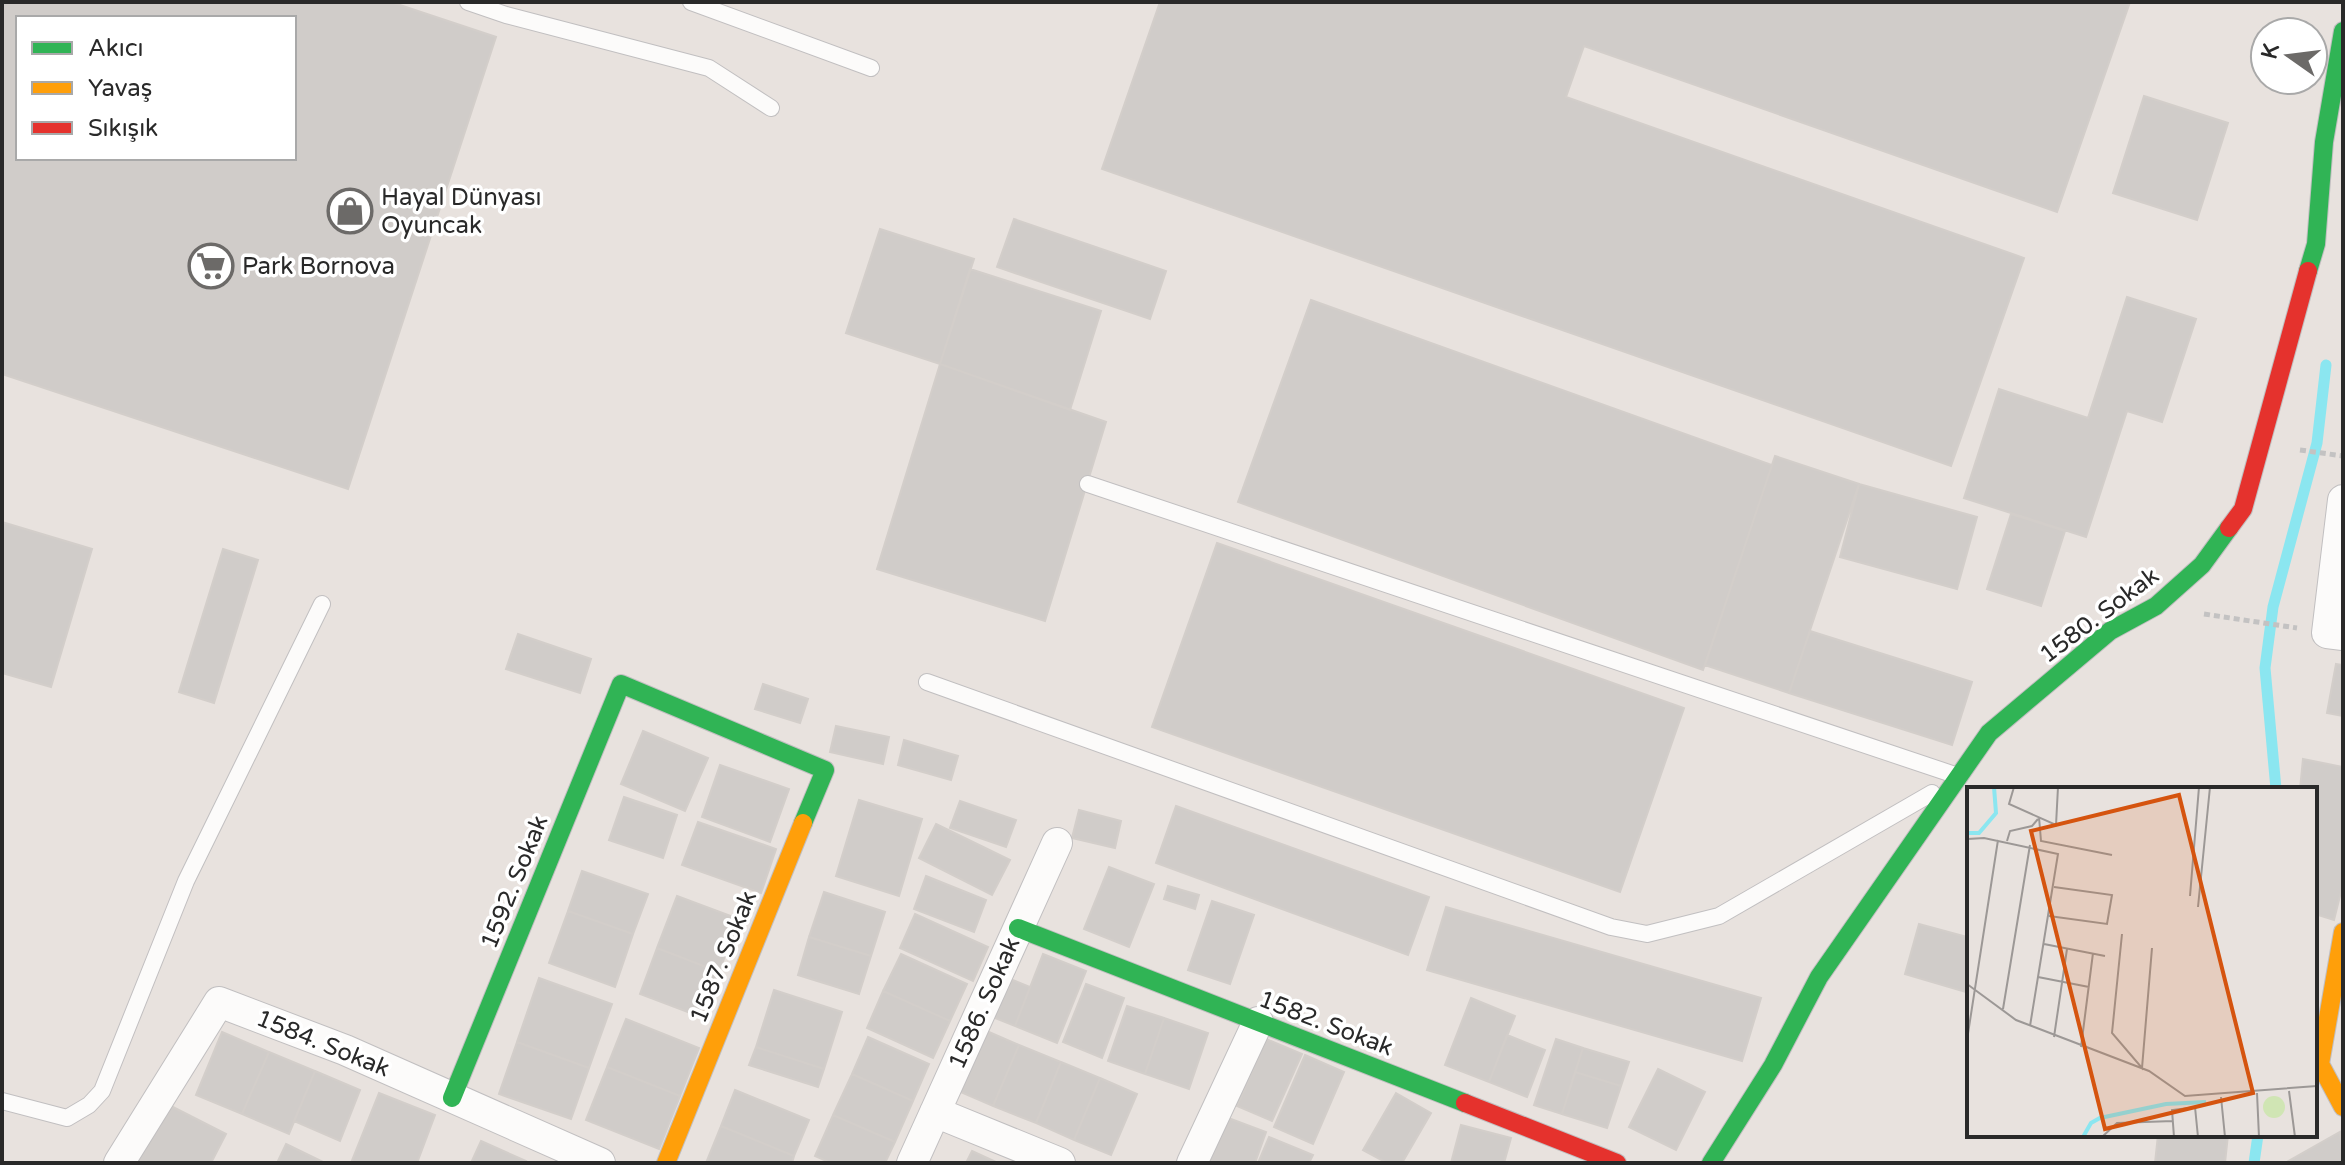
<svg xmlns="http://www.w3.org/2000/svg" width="2345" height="1165" viewBox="0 0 2345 1165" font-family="'Varela Round',sans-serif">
  <rect width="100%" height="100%" fill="#e8e2de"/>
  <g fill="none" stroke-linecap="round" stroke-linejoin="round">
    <path stroke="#8be6f0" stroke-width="11" d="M2276 789 2265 668 2273 607 2317 443 2326 365
      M2254 1163 2258 1135"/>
  </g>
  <path fill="#d0ccc9" stroke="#d3ceca" stroke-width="2" fill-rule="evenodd" d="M2 2H391L496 37 348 489 2 374ZM18 18H294V158H18Z
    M1160 2H2130L2057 212 1584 46 1566 97 2024 258 1951 466 1102 169Z
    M2144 96 2228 123 2197 220 2113 193Z
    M1014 219 1166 271 1150 319 997 267Z
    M880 229 974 259 940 364 846 333Z
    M970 269 1101 311 1070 410 940 364Z
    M2127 297 2196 319 2162 422 2127 411 2086 537 1964 498 1999 389 2088 418Z
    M1311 300 1772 465 1703 670 1238 502Z
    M940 364 1106 422 1045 621 877 569Z
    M1775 456 1859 484 1789 693 1705 665Z
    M1859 484 1977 517 1957 589 1840 557Z
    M2011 514 2065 531 2041 606 1987 589Z
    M2 522 92 549 51 687 2 673Z
    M1217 543 1684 708 1620 892 1152 727Z
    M223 549 258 560 214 703 179 692Z
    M1810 631 1972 682 1952 745 1789 693Z
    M518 634 591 659 580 693 506 669Z
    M2336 664 2343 665V716L2327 713Z
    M763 684 808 699 800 723 755 709Z
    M836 726 889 737 883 764 830 752Z
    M643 731 708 758 685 811 621 784Z
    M904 740 958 756 951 780 898 765Z
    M2303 759 2343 767V884L2334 920 2315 914V789H2300Z
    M720 765 789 789 770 842 702 817Z
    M624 797 677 815 663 858 609 840Z
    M859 800 922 819 899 896 836 876Z
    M960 801 1016 820 1006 847 950 828Z
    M1176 806 1429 897 1408 955 1156 863Z
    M1079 810 1121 821 1115 848 1072 838Z
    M698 822 776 849 761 893 682 865Z
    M936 824 1010 860 992 895 919 858Z
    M1109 867 1154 884 1129 947 1084 929Z
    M582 871 648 894 633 934 568 911Z
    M926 876 986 900 974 932 914 909Z
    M1168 886 1199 895 1195 909 1164 899Z
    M824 892 885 912 871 956 809 937Z
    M677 896 739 919 719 972 657 948Z
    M1212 901 1254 915 1230 984 1188 970Z
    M1446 907 1761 998 1742 1061 1427 970Z
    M568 911 633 934 615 987 549 963Z
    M915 914 988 947 973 981 900 948Z
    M1919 924 1967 937 1969 931V993L1905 974Z
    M809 937 871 956 859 994 798 975Z
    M657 948 719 972 701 1017 640 994Z
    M901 954 967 984 950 1021 883 991Z
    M1043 954 1086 971 1057 1043 1015 1026Z
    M1000 975 1030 987 1015 1026 985 1014Z
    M539 978 612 1004 589 1068 517 1042Z
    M1086 984 1124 998 1102 1058 1063 1042Z
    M774 990 842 1012 824 1069 756 1047Z
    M883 991 950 1021 933 1058 867 1028Z
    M1471 998 1515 1016 1489 1082 1445 1065Z
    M1127 1006 1164 1018 1145 1074 1108 1061Z
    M1164 1018 1208 1033 1189 1089 1145 1074Z
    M626 1019 699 1048 680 1096 607 1067Z
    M982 1029 1019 1045 993 1106 956 1090Z
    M222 1032 269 1052 242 1114 196 1095Z
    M1507 1035 1545 1050 1527 1097 1489 1082Z
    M868 1037 929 1064 913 1101 852 1074Z
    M1266 1039 1302 1054 1272 1121 1237 1106Z
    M1556 1039 1583 1048 1562 1114 1534 1105Z
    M517 1042 589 1068 571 1119 499 1094Z
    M1019 1045 1061 1062 1036 1123 993 1106Z
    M756 1047 824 1069 818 1087 749 1065Z
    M1583 1048 1629 1062 1621 1086 1575 1072Z
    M269 1052 315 1071 289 1134 242 1114Z
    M1305 1055 1344 1072 1313 1144 1274 1127Z
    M1061 1062 1100 1078 1074 1140 1036 1123Z
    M607 1067 680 1096 659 1149 586 1120Z
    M1658 1069 1705 1092 1676 1150 1629 1127Z
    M315 1071 360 1090 340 1141 294 1121Z
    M1575 1072 1621 1086 1607 1128 1562 1114Z
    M852 1074 913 1101 895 1142 833 1115Z
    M1100 1078 1137 1094 1111 1155 1074 1140Z
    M735 1090 809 1120 794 1156 721 1126Z
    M379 1093 435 1115 417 1163H351Z
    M1396 1093 1431 1113 1402 1163H1387L1363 1150Z
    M167 1104 226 1134 211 1163H137Z
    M833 1115 895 1142 885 1163H831L815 1156Z
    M1223 1116 1266 1132 1255 1163H1206Z
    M1461 1125 1511 1138 1504 1163H1451Z
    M721 1126 794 1156 792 1163H706Z
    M2340 1132 2343 1163H2285Z
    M2158 1135H2228L2225 1163H2155Z
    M1269 1137 1313 1155 1309 1163H1258Z
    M481 1141 526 1161 525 1163H471Z
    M286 1144 325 1163H277Z
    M972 1151 998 1163H966Z"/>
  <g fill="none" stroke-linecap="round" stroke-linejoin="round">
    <g stroke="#c1bfc0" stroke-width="18">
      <path id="lane" d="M468 2 506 15 709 68 771 108
        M691 2 871 68
        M1088 484 1958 776
        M927 682 1611 927 1647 934 1719 916 1932 793
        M2 1101 67 1118 89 1105 102 1091 186 881 322 604"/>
    </g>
    <g stroke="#c1bfc0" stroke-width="32">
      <path id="street" d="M2343 500 2327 633 2343 635
        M935 1112 1060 1163
        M119 1163 219 1002 345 1050 600 1163
        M912 1163 1057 843
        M1192 1163 1258 1022"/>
    </g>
    <g stroke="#c1bfc0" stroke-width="20">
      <path id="fast" d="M2308 271 2316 244 2324 142 2343 31
        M1018 928 1465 1103
        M452 1098 621 684 825 770 803 823
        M1711 1163 1773 1065 1819 977 1989 733 2110 631 2156 606 2202 565 2229 528"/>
    </g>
    <g stroke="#c1bfc0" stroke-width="20">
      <path id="slow" d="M2343 932 2320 1064 2343 1107
        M666 1163 803 823"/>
    </g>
    <g stroke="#c1bfc0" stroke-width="20">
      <path id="jam" d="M2229 528 2243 509 2308 271
        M1465 1103 1617 1163"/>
    </g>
    <path stroke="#c3c2c2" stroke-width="5" stroke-dasharray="6 4" stroke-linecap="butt" d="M2300 450 2343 456
      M2204 614 2297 628"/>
    <use href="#lane" stroke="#fcfbfa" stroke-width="16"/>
    <use href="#street" stroke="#fcfbfa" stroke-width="30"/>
    <use href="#fast" stroke="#30b455" stroke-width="18"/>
    <use href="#slow" stroke="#ff9f0a" stroke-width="18"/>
    <use href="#jam" stroke="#e5322d" stroke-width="18"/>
  </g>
  <defs>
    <g id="shop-ring" transform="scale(2.3)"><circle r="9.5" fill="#fff" stroke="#6c6a68" stroke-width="1.5"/><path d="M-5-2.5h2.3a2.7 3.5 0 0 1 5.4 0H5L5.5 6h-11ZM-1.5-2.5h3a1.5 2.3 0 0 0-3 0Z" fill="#6c6a68"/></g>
    <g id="supermarket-ring" transform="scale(2.3)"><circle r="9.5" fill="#fff" stroke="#6c6a68" stroke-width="1.5"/><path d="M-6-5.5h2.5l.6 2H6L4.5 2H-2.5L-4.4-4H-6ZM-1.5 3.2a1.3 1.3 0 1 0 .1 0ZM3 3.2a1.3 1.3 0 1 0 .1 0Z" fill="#6c6a68"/></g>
  </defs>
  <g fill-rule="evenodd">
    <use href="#shop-ring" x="350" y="211"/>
    <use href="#supermarket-ring" x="211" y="266"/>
  </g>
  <g text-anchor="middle" stroke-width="7" stroke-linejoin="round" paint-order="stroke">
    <g font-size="24" fill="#292929" stroke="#fff" text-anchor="start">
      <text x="381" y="205">Hayal Dünyası<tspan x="381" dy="28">Oyuncak</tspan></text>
      <text x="242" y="274">Park Bornova</text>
    </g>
    <g font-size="24" fill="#292929" stroke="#fff">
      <text transform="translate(2099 615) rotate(-37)" y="8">1580. Sokak</text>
      <text transform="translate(514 882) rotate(-68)" y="8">1592. Sokak</text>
      <text transform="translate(723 957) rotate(-68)" y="8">1587. Sokak</text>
      <text transform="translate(984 1003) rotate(-66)" y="8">1586. Sokak</text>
      <text transform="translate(1326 1023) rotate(21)" y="8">1582. Sokak</text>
      <text transform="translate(323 1043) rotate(22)" y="8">1584. Sokak</text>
    </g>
  </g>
  <g transform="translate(1967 787)">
    <rect width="350" height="350" fill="#e8e2de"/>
    <path d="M296 320a11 11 0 1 1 22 0a11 11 0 1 1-22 0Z" fill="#d0e5b4"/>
    <path fill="none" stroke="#8be6f0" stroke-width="4" d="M0 46H12L29 26 27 0M9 350H46M116 350 124 336 133 331 199 317 239 315"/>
    <path fill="none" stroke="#9c9896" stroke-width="2" d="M47 0 42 17 89 38 91 0M72 30 74 54 145 68M40 54 43 44 65 39 71 32M0 58 1 52 17 51 91 67 63 239M223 109 232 0M231 120 243 0M82 129 140 137 145 108 87 100M155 147 145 246 175 281 185 161M77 157 138 169M71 190 122 200M0 197 49 233 182 284 218 309 350 299M36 222 63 58M87 250 100 162M0 253 31 53M114 260 126 166M322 304 328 350M290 306 292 350M254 310 258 350M135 350 150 336 206 334M207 350 205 323 228 320 231 350"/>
    <path fill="#d5540f" fill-opacity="0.15" stroke="#d5540f" stroke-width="4" d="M212 8 286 306 138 342 64 44Z"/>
    <rect width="350" height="350" fill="none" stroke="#292929" stroke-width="4"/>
  </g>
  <rect width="2345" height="1165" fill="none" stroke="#292929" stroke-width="8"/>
  <rect x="16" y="16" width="280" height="144" fill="#ffffff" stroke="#a9a9a9" stroke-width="2"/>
  <rect x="32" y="42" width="40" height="12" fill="#30b455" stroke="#a9a9a9" stroke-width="2"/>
  <text x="88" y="56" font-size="24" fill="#292929">Akıcı</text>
  <rect x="32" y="82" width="40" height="12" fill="#ff9f0a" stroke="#a9a9a9" stroke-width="2"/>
  <text x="88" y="96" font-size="24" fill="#292929">Yavaş</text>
  <rect x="32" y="122" width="40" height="12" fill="#e5322d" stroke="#a9a9a9" stroke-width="2"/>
  <text x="88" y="136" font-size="24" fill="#292929">Sıkışık</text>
  <g transform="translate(2289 56) rotate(284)"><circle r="38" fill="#ffffff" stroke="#a9a9a9" stroke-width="2"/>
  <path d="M0-6L14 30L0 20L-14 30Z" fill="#6c6a68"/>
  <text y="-12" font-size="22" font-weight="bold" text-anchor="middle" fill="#292929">K</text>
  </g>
</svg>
